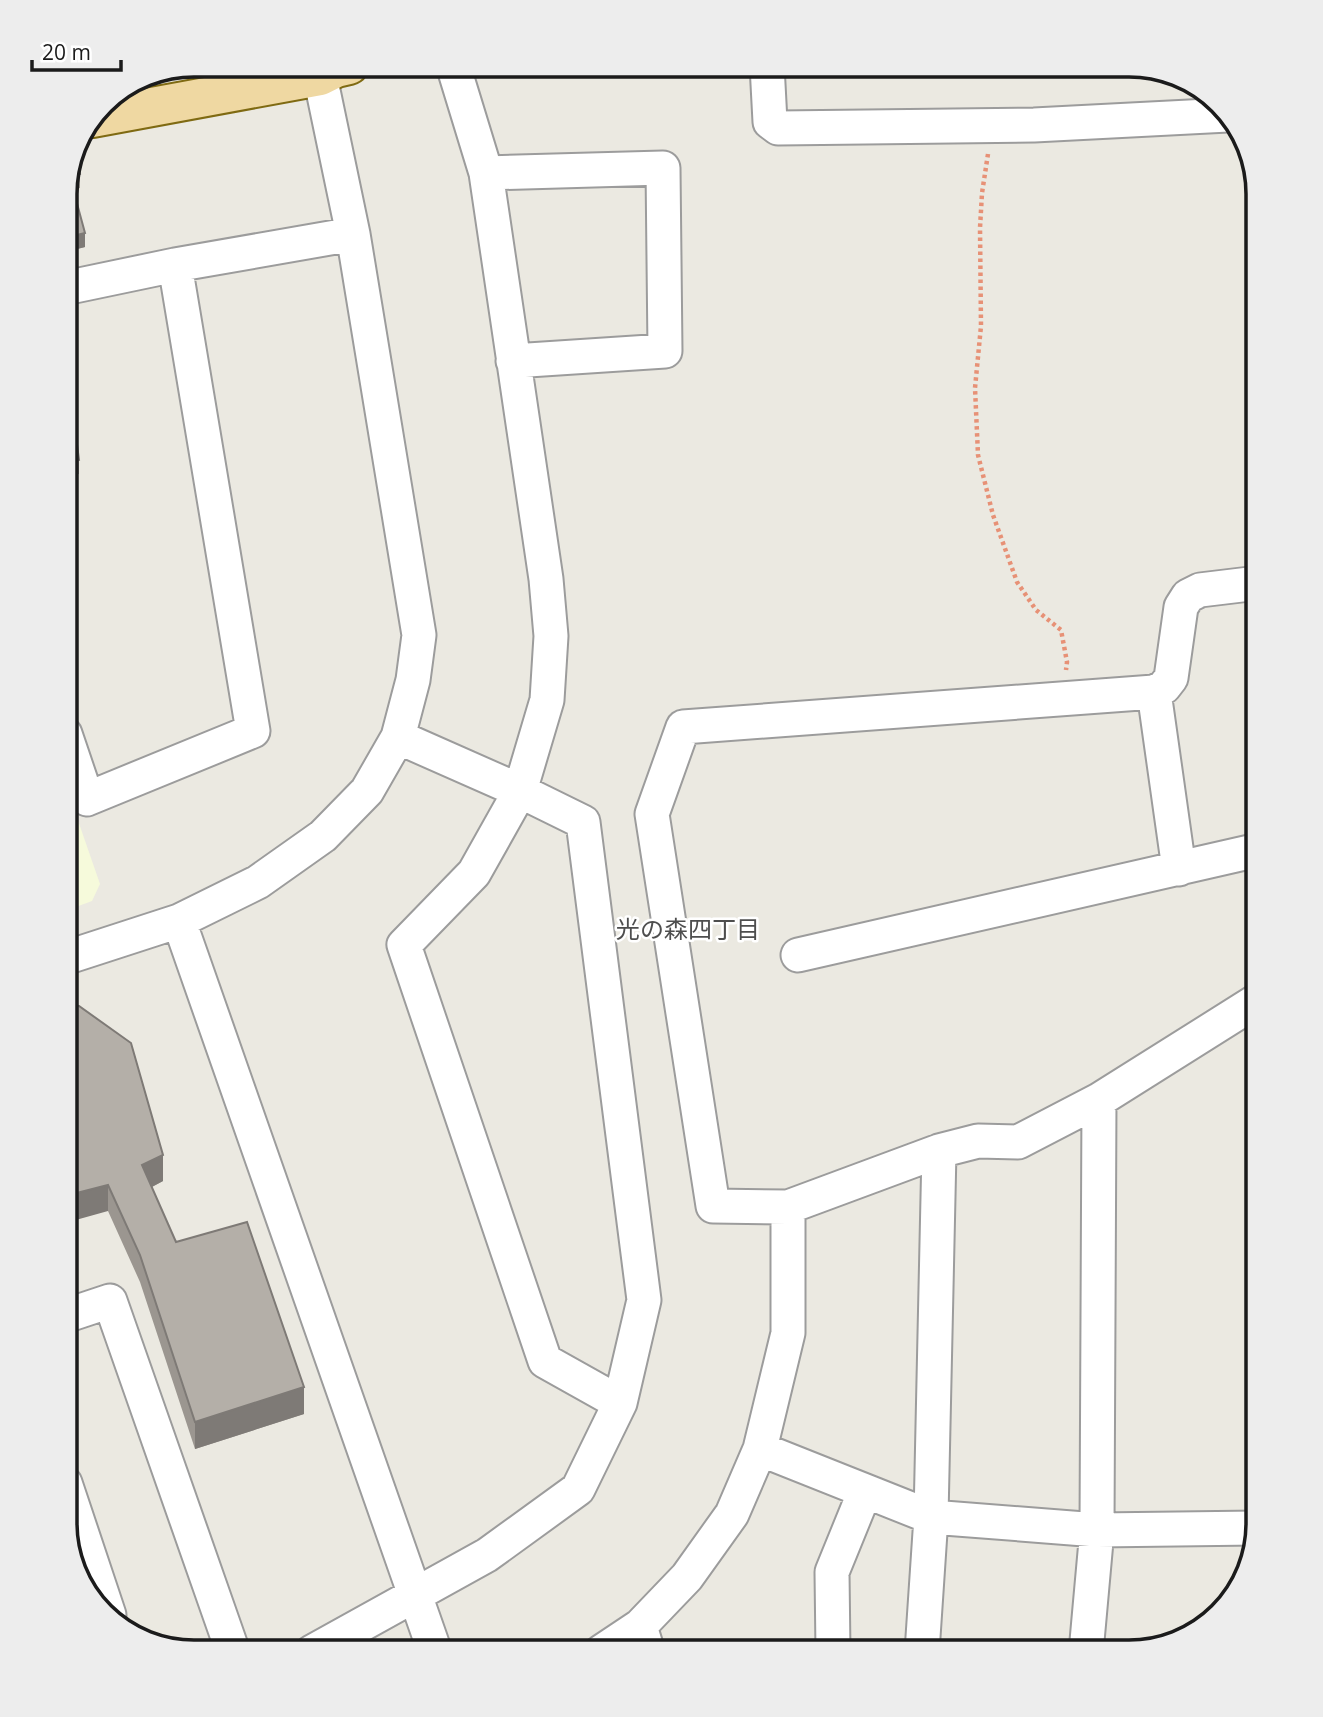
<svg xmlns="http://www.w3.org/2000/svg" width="1323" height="1717" viewBox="0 0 1323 1717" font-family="'Open Sans','Noto Sans JP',sans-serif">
  <rect width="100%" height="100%" fill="#ebe9e1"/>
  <path fill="#f6fadb" d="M65 783 100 884 92 901 65 911Z"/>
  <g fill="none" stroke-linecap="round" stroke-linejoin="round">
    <g stroke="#9c9c9c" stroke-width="37">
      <path id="minor" d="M453 65 486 173 546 579 551 636 547 700 520 791 474 873 404 945 545 1361 620 1403
        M767 65 770 122 778 128 1034 125 1228 115
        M486 173 663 168 665 351 513 361
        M65 288 175 265 353 234
        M1154 692 1179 869
        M65 734 87 799 253 731 175 265
        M179 921 435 1652
        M798 955 1258 850
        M65 958 179 921 258 882 323 836 367 791 398 737 413 680 419 635 353 234 320 76
        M1258 1000 1099 1100 1018 1142 978 1141 939 1151 788 1207 713 1206 652 814 683 727 1154 692 1164 687 1171 678 1181 607 1188 596 1200 590 1258 583
        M65 1316 110 1301 233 1652
        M760 1449 931 1517 1097 1530 1257 1528
        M65 1483 109 1615
        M640 1626 648 1652
        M312 1652 487 1555 578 1489 620 1403 644 1300 583 822 520 791 398 737
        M601 1652 640 1626 687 1577 732 1514 760 1449 788 1333V1207
        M833 1652 832 1572 865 1491
        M922 1652 931 1517 939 1151
        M1086 1652 1097 1530 1099 1100"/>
    </g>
    <g stroke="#7f6a12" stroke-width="42">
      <path id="major" d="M92 118 320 76 336 68 349 65"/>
    </g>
    <path stroke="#e79176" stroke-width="4.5" stroke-dasharray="3.5 3.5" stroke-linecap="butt" d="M988 154 982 193 980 228 981 326 975 388 978 455 993 515 1017 582 1036 610 1061 630 1067 662 1066 670"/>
    <use href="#minor" stroke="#fff" stroke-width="33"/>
    <use href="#major" stroke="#efd8a2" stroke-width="38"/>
  </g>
  <path fill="#9b9690" d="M76 146 80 174V188L73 190 85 247 65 252V185Z
    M65 364 79 460V474L65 476Z
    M65 1004 163 1181 152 1187 176 1242 304 1414 195 1449 140 1282 108 1211Z"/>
  <path fill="#7e7a76" d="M85 233V247L65 252V238Z
    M163 1155V1181L142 1192V1165Z
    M108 1185V1211L65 1223V1196Z
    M304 1387V1414L195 1449V1422Z"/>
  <path fill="#b4afa8" stroke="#7e7a76" stroke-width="2" d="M76 146 80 174 67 176Z
    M72 185 85 233 65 238V186Z
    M65 364 70 391 65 392Z
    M71 398 79 460 65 462V400Z
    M65 1004 79 1006 131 1043 163 1155 142 1165 176 1242 247 1222 304 1387 195 1422 140 1255 108 1185 65 1196Z"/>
  <g text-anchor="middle" stroke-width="5" stroke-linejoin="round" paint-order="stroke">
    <g font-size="24" fill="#4e4e4e" stroke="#fff">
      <text x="688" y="938">光の森四丁目</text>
    </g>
  </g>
  <path d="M0 0H1323V1717H0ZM194 77H1129A117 117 0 0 1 1246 194V1523A117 117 0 0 1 1129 1640H194A117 117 0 0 1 77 1523V194A117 117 0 0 1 194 77Z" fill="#ededed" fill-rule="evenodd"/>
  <path fill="none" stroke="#1b1b1b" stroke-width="3.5" d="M194 77H1129A117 117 0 0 1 1246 194V1523A117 117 0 0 1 1129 1640H194A117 117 0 0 1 77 1523V194A117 117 0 0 1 194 77Z"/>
  <path d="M32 60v10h89v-10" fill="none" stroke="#1b1b1b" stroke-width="3.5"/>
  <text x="42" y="60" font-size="21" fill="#1b1b1b" stroke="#ffffff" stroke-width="5" paint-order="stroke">20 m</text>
</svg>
